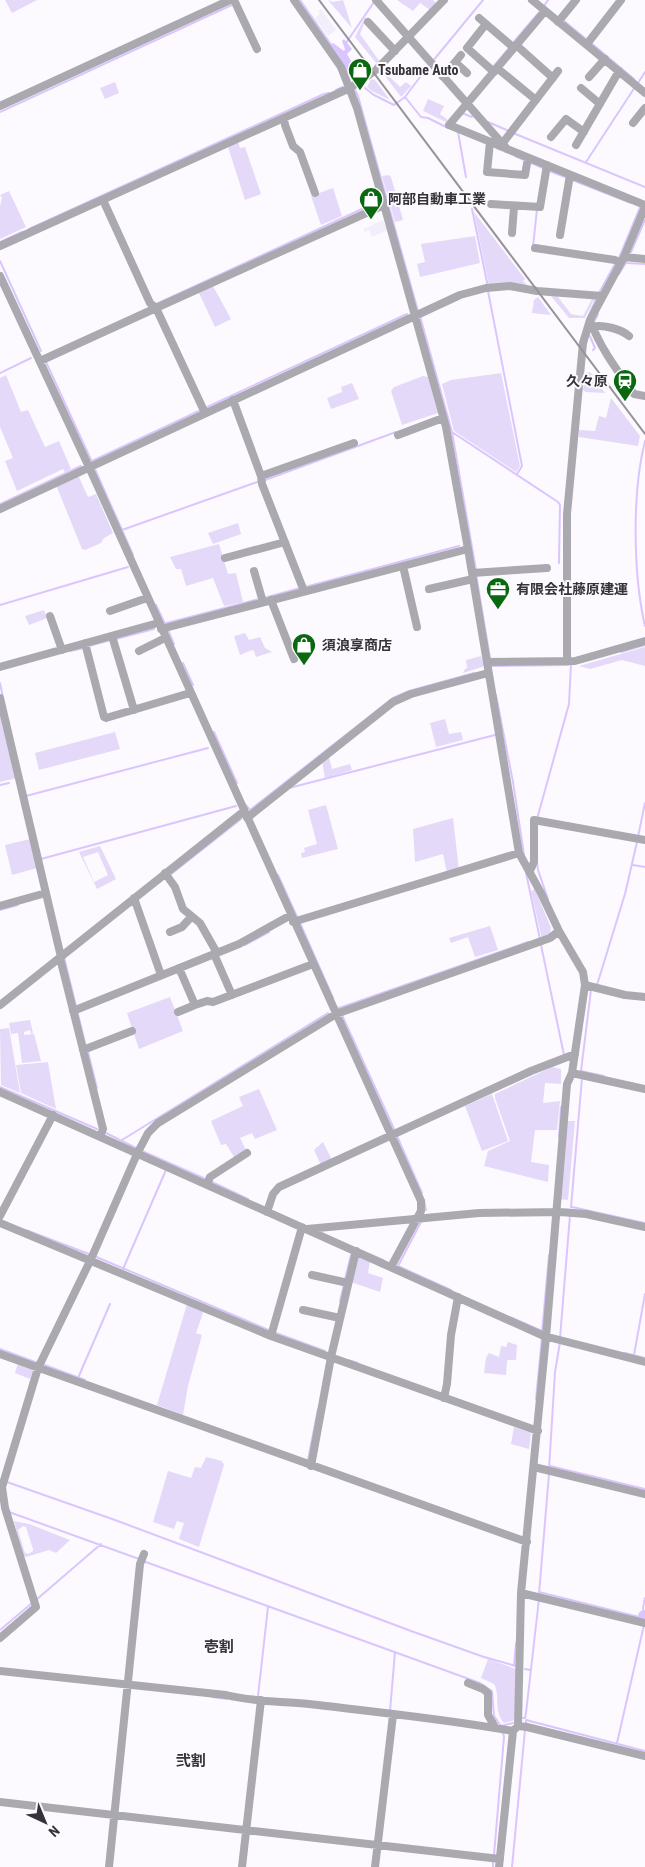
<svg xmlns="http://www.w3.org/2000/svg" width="645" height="1867" viewBox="0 0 645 1867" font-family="'Roboto Condensed','Noto Sans JP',sans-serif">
  <rect width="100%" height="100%" fill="#fcfafe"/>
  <path fill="#f3eefc" d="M321 9 336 30 328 36 315 18 320 14 318 11Z
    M383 220 388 230 372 237 369 230 365 232 363 229Z"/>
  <path fill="#e4d9f8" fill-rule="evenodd" d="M5 0H37L12 13Z
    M328 0 333 2 343 0 352 28Z
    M397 0H433L436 3 430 10 420 3 413 11Z
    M365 17 366 19 360 34 380 62 377 64 355 37Z
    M383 70 400 87 406 82 411 86 401 97 382 72Z
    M371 79 375 80 390 100 372 91 367 87Z
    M115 82 119 93 105 99 100 88Z
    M428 99 444 106 440 114 448 120 446 122 423 111Z
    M238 142 240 148 245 147 261 194 245 200 228 147Z
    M389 175 391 177 403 220 395 222 382 176Z
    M333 188 342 216 321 225 311 196Z
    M9 191 26 227 0 239V206L2 198 0 195Z
    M474 212 525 279 523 281 527 285 514 283 489 285Z
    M475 236 480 263 420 277 417 264 425 262 421 244Z
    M213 286 231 319 215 327 198 291Z
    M554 294 560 295 558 297 571 314 583 316 593 297 595 298 585 318H569L551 296Z
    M538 297 551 315 532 313 534 300Z
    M590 372 605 393 586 392 583 390 586 373Z
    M501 373 520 466 516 472 454 431 442 384 451 380Z
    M6 375 21 412 28 410 45 447 59 441 71 469 65 472 63 469 17 491 5 461 13 458 0 427V378Z
    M423 376 428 377 438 413 402 425 391 391 394 387Z
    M352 383 359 399 331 409 327 398 342 392 341 387Z
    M611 398 640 436 638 446 579 437V430L595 431 599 416 606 418Z
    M78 475 88 497 96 494 113 533 104 538 101 543 85 550 82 549 56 485Z
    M238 523 241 534 213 544 208 533Z
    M219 544 228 574 236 573 243 602 224 606 213 578 186 586 181 569H176L170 557Z
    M44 610 47 618 29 625 25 616Z
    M245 633 249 640 260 637 265 648 272 652 256 657 254 651 252 650 240 655 234 636Z
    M645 647V666L622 660 590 669 579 666Z
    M481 656 484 665 482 667 463 673 465 669 467 668 466 660Z
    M0 708 17 778 0 782Z
    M445 719 449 734 461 732 463 740 436 747 430 723Z
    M115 732 120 749 39 770 35 753Z
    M329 757 332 769 350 764 352 770 325 778 322 761Z
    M326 805 338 849 302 858 301 853 305 852 304 848 317 844 308 810Z
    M453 818 459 870 447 873 443 854 415 862 413 829Z
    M30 839 37 868 12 875 5 845Z
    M100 846 116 879 97 889 79 852ZM98 852 108 875 94 882 83 857Z
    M535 889 551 928 550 933 542 939 531 891Z
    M490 926 498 950 475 957 468 937 451 943 449 938Z
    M170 997 183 1031 139 1049 127 1013Z
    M30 1020 33 1033 31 1034 30 1030 24 1032V1035L34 1034 41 1061 22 1063 18 1033 11 1034 9 1023Z
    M9 1028 20 1093 1 1085 0 1029Z
    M48 1062 56 1109 21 1093 16 1065Z
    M552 1067 561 1069V1084L545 1083 543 1103 560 1101 557 1130H535L531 1162 549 1165 548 1182 484 1166 488 1151 510 1141 495 1098V1094Z
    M259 1089 277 1130 255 1139 252 1133 240 1138 246 1150 234 1157 226 1144 221 1145 211 1121 243 1106 239 1097Z
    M492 1094 508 1141 482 1151 465 1106Z
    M566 1121H575L568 1200 559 1199Z
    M323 1142 332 1160 321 1165 314 1150Z
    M360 1256 370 1261 368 1273 383 1278 380 1292 351 1282 356 1259Z
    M187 1304 204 1310 196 1333 202 1335 188 1386 183 1415 157 1405Z
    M508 1342 517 1345 516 1360H508L507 1361 506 1375 484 1373 486 1358 489 1353 499 1357 501 1346 506 1347Z
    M18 1363 34 1368 30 1379 15 1373Z
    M514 1427 531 1433 529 1449 511 1444Z
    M206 1457 222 1461 224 1465 199 1547 179 1539 184 1523 177 1521 174 1529 153 1522 168 1471 191 1478 195 1467 201 1468Z
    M14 1521 29 1524 70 1540 56 1553 49 1550 26 1557 23 1555ZM23 1526 26 1527 33 1549V1551L28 1554 25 1553 18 1530Z
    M488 1659 516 1669 515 1720 504 1723C493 1710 501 1698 494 1684L481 1678Z"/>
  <path fill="#dbc5ff" d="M344 39 352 49 347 54 360 76 355 81 351 79 330 45 333 43 344 51 345 49 342 41Z"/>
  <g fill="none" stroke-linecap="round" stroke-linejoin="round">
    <path stroke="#dbc5ff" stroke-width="2" d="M300 0 332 46
      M544 6 548 0
      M563 20 586 39
      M590 42 634 79
      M346 43 374 2
      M512 44 541 10
      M432 62 483 0
      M493 67 509 48
      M638 83 645 72
      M365 88 374 95 394 105 405 97 421 117 428 118 448 128
      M336 90 345 86
      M355 90 358 96 418 311
      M405 97 429 65
      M0 112 234 4
      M462 113 472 117
      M488 122 509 131
      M458 132 466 177
      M513 133 645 187
      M496 148 506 152
      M515 156 524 160
      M529 162 545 169
      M586 162 635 87
      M549 171 568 178
      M572 180 631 203
      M472 209 488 287
      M29 229 324 94 329 93
      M0 242 22 232
      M533 247 537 209
      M631 252 645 220
      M619 258 641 205
      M0 261 41 351
      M627 263 645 264
      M619 274 627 261
      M488 291 522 466 517 474
      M599 293 616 262
      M154 305 375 203
      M589 315 597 297
      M420 316 452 432 476 570
      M595 320 598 314
      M589 334 595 348 593 350
      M46 362 92 462
      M0 373 31 358
      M205 408 407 314
      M452 432 558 502 560 505 559 563
      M645 441C632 492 633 574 645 626
      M92 461 201 410
      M94 467 122 530
      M265 480 396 432
      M0 504 81 466
      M133 555 122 530 260 481
      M476 574 490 658
      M305 587 459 546
      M264 598 300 588
      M0 605 128 567
      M156 605 165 624
      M163 624 259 599
      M168 630 174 644
      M116 639 154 629
      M89 646 111 640
      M70 651 84 648
      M621 652 645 645
      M183 663 193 685
      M491 666 568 665
      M0 683 3 698
      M496 695 513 782 524 855
      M214 732 237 783
      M0 785 9 783
      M289 788 495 735
      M26 796 208 748
      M246 805 250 810 393 698 409 691 474 673
      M537 819 569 704 571 663
      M638 837 645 803
      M41 859 236 806
      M537 863 538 870 548 899
      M633 865 645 867
      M526 873 540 939
      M170 875 241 819
      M278 875 298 919
      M0 910 18 905
      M300 923 333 998
      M245 945 269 932
      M541 945 564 1055
      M64 957 76 1006
      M597 985 625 894 637 842
      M591 990 581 1071 604 1076
      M339 1008 528 942
      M77 1010 86 1047
      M342 1015 395 1131
      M88 1052 97 1088
      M0 1087 97 1129
      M106 1133 136 1148
      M397 1136 422 1193
      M559 1137 561 1107
      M122 1140 328 1013
      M142 1151 208 1180
      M212 1182 248 1199
      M424 1200 426 1210
      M571 1207 582 1078
      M572 1207 645 1223
      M421 1222 398 1266 451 1290
      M26 1230 89 1254
      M358 1249 383 1260
      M94 1256 271 1331
      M123 1269 166 1170
      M345 1279 351 1255
      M340 1301 344 1284
      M510 1317 542 1331
      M542 1332 549 1255
      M276 1333 325 1351
      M560 1338 570 1215
      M0 1349 38 1363
      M625 1353 645 1358
      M634 1355 645 1294
      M348 1360 358 1363
      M42 1364 85 1380
      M78 1378 110 1304
      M536 1399 542 1337
      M308 1460 318 1409
      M550 1466 645 1489
      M549 1469 555 1372 560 1342
      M7 1482 115 1520 411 1631 484 1657 516 1666
      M9 1512 139 1559
      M143 1561 480 1683 492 1691 494 1716 501 1726
      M539 1592 639 1617 644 1616
      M539 1594 549 1474
      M36 1600 101 1544
      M644 1620 643 1608 645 1598
      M0 1630 32 1603
      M514 1666 516 1643
      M525 1669 530 1670
      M258 1696 268 1607
      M212 1697 227 1699
      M390 1711 395 1652
      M523 1718H525L526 1713 539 1599
      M526 1720 645 1751
      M526 1725V1720
      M501 1726 513 1723
      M617 1743 644 1625
      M494 1855 504 1737 503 1733
      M493 1867V1859
      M512 1867 525 1730"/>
    <path stroke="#dbc5ff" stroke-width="12" d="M644 1616H645"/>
    <path stroke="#aba9b0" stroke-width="8" d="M234 0 257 49
      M294 0 341 67 357 108 446 427 468 549 519 853 541 893 559 931 583 972 585 985 572 1073 567 1084 546 1337 521 1593 518 1726
      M376 0 507 149 645 205
      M532 0 645 93
      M479 18 514 48
      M368 22 395 51
      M558 22 576 0
      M486 24 467 48 494 72
      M587 44 621 0
      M516 45 553 78
      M455 62 467 73
      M497 68 536 100
      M443 77 461 55
      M589 77 605 59
      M581 88 600 104
      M0 106 230 0
      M284 118 285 125 293 146 300 152 315 193
      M633 123 645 108
      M551 137 566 119 584 132
      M490 142 487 172 525 175 528 158
      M502 144 558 71
      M576 145 619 71
      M503 147 449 125 545 11
      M103 200 150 303 156 308
      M491 204 540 207 547 165
      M645 207 624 257 590 320C600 348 617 370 634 394L645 396
      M512 233 514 207
      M560 235 570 175
      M0 246 350 88 376 70 444 0
      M535 248 615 260 621 263
      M624 257 645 259
      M0 276 89 467 421 1201V1211L391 1267
      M592 327C602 324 621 329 629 336
      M40 361 156 308
      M233 400 261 476 262 484 304 591
      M205 413 156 308 384 205
      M398 435 443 418
      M261 476 354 443
      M0 509 460 295 486 288 510 286 537 291 602 296
      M225 558 285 542
      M403 566 417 627
      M254 571 263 602
      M472 573 547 568
      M429 589 473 579
      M271 600 294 659
      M110 611 147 598
      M50 616 62 650
      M161 629 468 549
      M112 636 134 710
      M85 643 104 717 106 718 190 693
      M139 651 165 638
      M567 661V514L583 343 590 320
      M487 662 575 661 645 641
      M0 667 158 623
      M0 698 61 957
      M247 818 393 702 411 694 488 673
      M530 871 534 862V820L645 840
      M165 873 175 887 183 909 200 923 217 953
      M134 898 161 975
      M0 906 46 893
      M293 922 519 853
      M170 932 182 927 191 917
      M214 954 232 995
      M60 958 103 1129 100 1136
      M179 968 195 1005 207 1001 213 1002 313 964
      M585 985 625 995 645 997
      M0 1005 243 812
      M73 1011 239 944 291 915
      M178 1012 195 1005
      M83 1050 132 1031
      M572 1073 645 1089
      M0 1092 544 1336 645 1362
      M207 1185 210 1177 247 1153
      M267 1212 273 1194 279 1187 531 1071 575 1054
      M0 1216 53 1115
      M0 1223 271 1336 538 1431
      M307 1229 479 1213 560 1212 586 1214 645 1227
      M312 1275 348 1283
      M303 1310 340 1318
      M271 1336 302 1227
      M0 1354 527 1542
      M444 1398 447 1384 451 1335 458 1297
      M311 1466 331 1357 356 1251
      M534 1467 645 1494
      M521 1593 645 1623
      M0 1638 36 1607 5 1508 2 1487 38 1368 91 1259 137 1154 148 1133 158 1123 336 1014 550 938 559 931
      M0 1671 226 1695C253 1702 281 1701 309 1704 377 1712 446 1719 513 1731
      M468 1683 483 1689 488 1693V1715L495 1727
      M0 1802 500 1859
      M109 1867 140 1564 144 1554
      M242 1867 261 1700
      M375 1867 393 1715
      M499 1867 513 1731 518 1726 527 1727 645 1756"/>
    <path stroke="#969499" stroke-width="2" d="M319 0 645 434"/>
  </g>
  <defs>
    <g id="shop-pin" transform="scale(1.25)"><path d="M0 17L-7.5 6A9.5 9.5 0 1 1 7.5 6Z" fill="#0a6811" stroke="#fcfafe"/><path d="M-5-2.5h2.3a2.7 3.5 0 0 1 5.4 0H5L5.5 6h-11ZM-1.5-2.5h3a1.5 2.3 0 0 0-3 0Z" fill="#fff"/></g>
    <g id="station-pin" transform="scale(1.25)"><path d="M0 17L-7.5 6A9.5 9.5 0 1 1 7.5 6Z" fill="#0a6811" stroke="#fcfafe"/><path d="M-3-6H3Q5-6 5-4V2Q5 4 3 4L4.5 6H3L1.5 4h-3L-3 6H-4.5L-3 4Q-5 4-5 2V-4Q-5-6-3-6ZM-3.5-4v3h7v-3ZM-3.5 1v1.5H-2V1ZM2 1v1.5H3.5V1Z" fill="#fff"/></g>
    <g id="office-pin" transform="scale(1.25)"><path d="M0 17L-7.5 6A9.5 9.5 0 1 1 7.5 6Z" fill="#0a6811" stroke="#fcfafe"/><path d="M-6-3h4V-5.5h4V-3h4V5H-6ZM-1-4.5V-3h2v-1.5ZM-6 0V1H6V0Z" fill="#fff"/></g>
  </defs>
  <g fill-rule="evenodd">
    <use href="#shop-pin" x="360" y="70"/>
    <use href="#shop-pin" x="371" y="199"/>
    <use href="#station-pin" x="625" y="381"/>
    <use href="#office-pin" x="498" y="589"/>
    <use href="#shop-pin" x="304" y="645"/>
  </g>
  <g text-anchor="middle" stroke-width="4" stroke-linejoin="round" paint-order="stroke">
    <g font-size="14" font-weight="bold" fill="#353339" stroke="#fcfafe" text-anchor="start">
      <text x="378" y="75">Tsubame Auto</text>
      <text x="388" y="204">阿部自動車工業</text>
      <text x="608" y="386" text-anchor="end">久々原</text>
      <text x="516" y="594">有限会社藤原建運</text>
      <text x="322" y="650">須浪享商店</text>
    </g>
    <g font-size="15" font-weight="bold" fill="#353339" stroke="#fcfafe">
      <text x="219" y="1652">壱割</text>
      <text x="191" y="1766">弐割</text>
    </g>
  </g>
  <g transform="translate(45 1822) rotate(136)" stroke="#fcfafe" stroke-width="4" paint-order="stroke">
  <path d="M0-4L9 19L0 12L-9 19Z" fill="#353339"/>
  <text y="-8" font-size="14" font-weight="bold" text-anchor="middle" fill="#353339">N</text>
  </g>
</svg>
